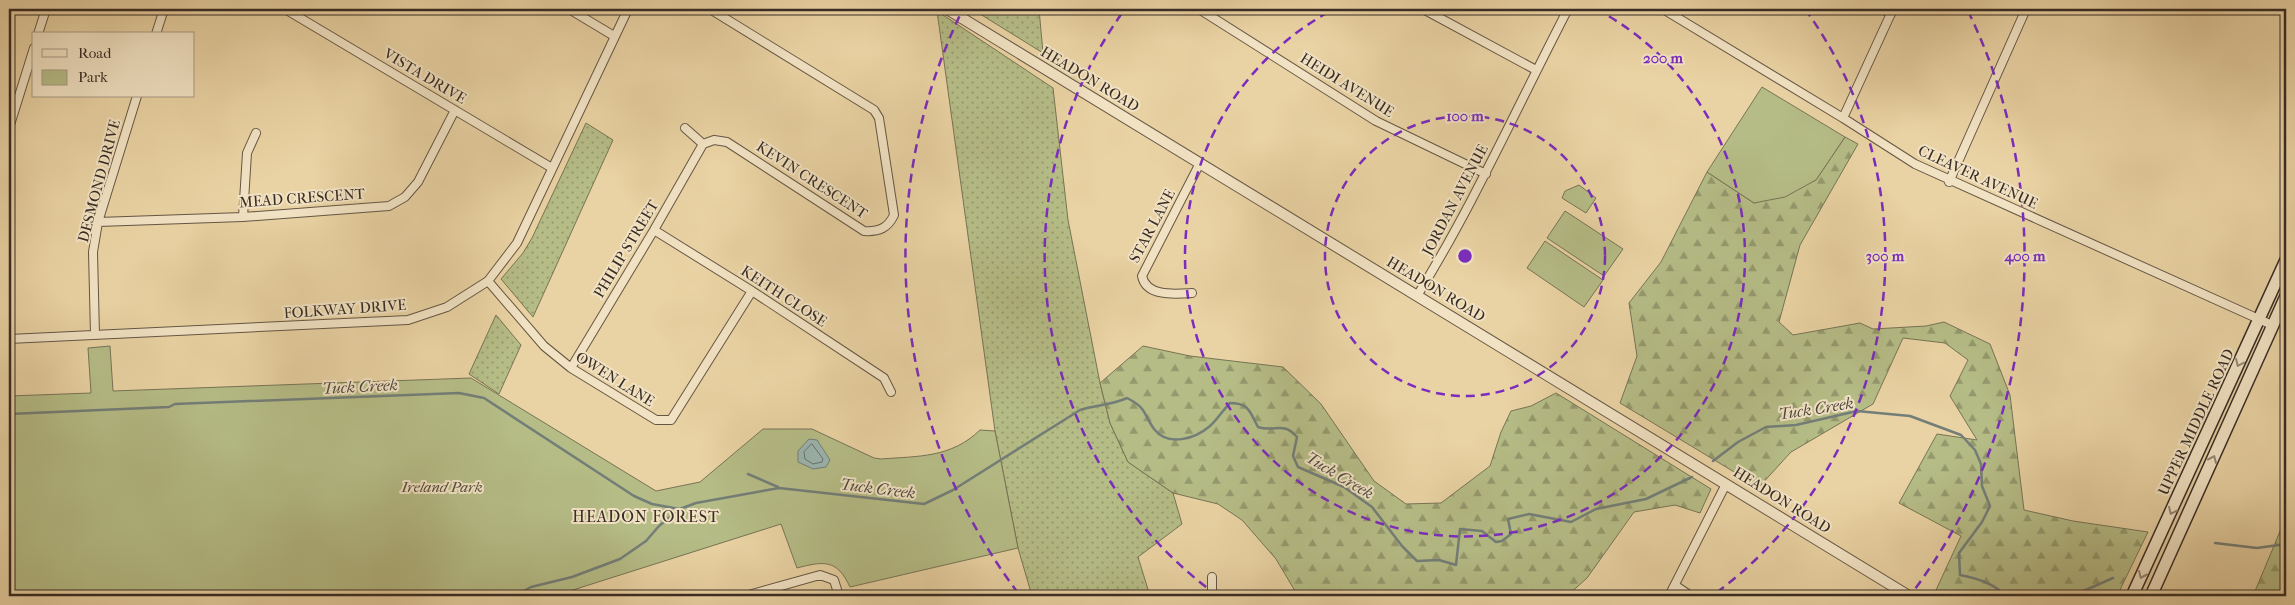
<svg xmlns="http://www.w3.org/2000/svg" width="2295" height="605" viewBox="0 0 2295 605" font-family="'IM FELL French Canon',serif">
  <defs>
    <pattern id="grass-dots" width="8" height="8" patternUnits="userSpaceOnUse" patternTransform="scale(1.25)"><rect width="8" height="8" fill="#b5bc86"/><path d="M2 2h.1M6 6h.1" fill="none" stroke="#94996d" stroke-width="1.8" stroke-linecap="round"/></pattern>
    <pattern id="forest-firs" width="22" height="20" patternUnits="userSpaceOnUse" patternTransform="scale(1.25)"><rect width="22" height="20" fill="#b5bc86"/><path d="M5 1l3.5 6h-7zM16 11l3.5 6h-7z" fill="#94996d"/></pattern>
  </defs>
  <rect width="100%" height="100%" fill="#e9d2a3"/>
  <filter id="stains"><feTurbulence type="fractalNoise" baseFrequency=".004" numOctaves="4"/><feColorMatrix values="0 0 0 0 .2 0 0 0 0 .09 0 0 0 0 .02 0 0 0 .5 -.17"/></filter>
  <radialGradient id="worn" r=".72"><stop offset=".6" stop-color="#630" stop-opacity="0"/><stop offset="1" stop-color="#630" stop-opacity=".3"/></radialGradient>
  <path fill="url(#grass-dots)" stroke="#777456" d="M972 9H1039L1043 53Z
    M937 11 1053 88 1068 220 1100 383 1110 423 1128 462 1173 493 1182 524 1138 557 1150 596H1032L1018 548 995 431Z
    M586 123 613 140 533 317 501 279 523 253 532 238Z
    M496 315 521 345 499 394 469 374Z"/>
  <path fill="url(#forest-firs)" stroke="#777456" d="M1845 137 1858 144 1800 245 1779 322 1793 335 1860 323 1873 329 1926 326 1944 322 1990 344 2010 395 2024 510 2073 521 2148 532 2117 596H1946L1936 590 1961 536 1899 503 1937 434 1977 440 1950 396 1968 360 1945 343 1903 338 1873 404 1791 452 1759 487 1620 403 1637 356 1629 303 1661 262 1707 172 1754 203 1816 180Z
    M1143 346 1190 356 1283 367 1321 404 1374 481 1406 504 1441 503 1490 466 1501 432 1511 411 1531 406 1556 393 1711 489 1700 513 1675 505 1634 512 1587 578 1567 596H1298L1276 559 1242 520 1218 504 1173 493 1128 462 1110 423 1100 383Z
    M2286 517V596H2253Z"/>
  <path fill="#b5bc86" stroke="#777456" d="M1762 87 1845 137 1816 180 1785 197 1754 203 1707 172Z
    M1579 185 1596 198 1586 213 1562 198 1565 191Z
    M1565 211 1623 249 1604 276 1547 238Z
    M1545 241 1603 280 1584 307 1527 268Z
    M110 346 113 391 471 378 656 491 700 482 763 429H812L874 458 881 459C919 456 951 458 980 430L995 431 1018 548 850 587C837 559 824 561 797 568L781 524 554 596H9V396L91 393 88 348Z"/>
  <path fill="#9ab5b0" stroke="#737e78" d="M809 439 817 440 830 460 826 467 813 469 798 462V451Z"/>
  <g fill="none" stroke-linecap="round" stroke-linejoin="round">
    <path stroke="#6a706a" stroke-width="1" d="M812 444 823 459 822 462 813 464 805 459 804 452Z"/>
    <path stroke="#737e78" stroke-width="2.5" d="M9 414 169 407 175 404 459 393 484 398 634 496 652 504 679 509
      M1713 461 1738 442 1766 427 1796 425 1857 411 1910 416 1961 435 1975 450 1981 464 1982 486 1990 506 1982 522 1959 553 1960 575C1976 578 1995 583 2005 596
      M748 474 778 487
      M2215 543 2257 548 2286 544
      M515 596 531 587 572 577 620 559 646 541 659 526 680 509 696 503 779 488 924 504 953 490 1080 410C1096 405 1112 405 1127 398 1148 409 1142 412 1154 429 1168 447 1195 439 1210 426 1217 420 1223 410 1230 403 1250 403 1250 413 1258 427 1275 433 1282 420 1297 437L1293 456 1298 467 1344 487 1372 507 1402 546 1417 561 1439 560 1456 565 1460 529 1482 531 1496 542 1502 541 1511 534 1508 519 1529 514 1571 522 1596 509 1646 499 1692 477
      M2072 596 2113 578"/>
    <g stroke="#655644" stroke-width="10">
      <path id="minor" d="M285 9 552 168
        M569 9 614 36
        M1199 9 1376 121 1486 174
        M1423 9 1536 70
        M1663 9 1843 118 1915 164 2272 325
        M1882 9 1891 14
        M38 34 46 9
        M156 34 164 9
        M1843 118 1893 9
        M9 128 34 48
        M685 128 703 144
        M703 144 714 140 727 142 864 231C879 232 888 228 894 215L879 118 874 110 710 9
        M1949 182 2026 9
        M243 217 247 153 256 133
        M98 222 243 217 389 206 405 197 418 182 455 110
        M654 230 752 291 884 378 891 392
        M488 281 544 346 571 368 656 420H671L752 291
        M1192 293C1175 294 1146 297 1142 276L1200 163
        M1417 296C1474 204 1518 105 1568 9
        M95 335 93 252 98 222 137 96
        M9 339 408 320 447 307 488 281 517 243 628 9
        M571 368 654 230 703 144
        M1676 586 1691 596
        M745 596 820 575 834 580 839 596
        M1212 596V577
        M1669 596 1726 484"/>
    </g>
    <g stroke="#655644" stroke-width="12">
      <path id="tertiary" d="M947 9 1909 596"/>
    </g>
    <g stroke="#392c25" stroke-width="14">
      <path id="secondary" d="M2132 596 2286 260
        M2151 596 2286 296"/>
    </g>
    <use href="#minor" stroke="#f1e2c3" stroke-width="8"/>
    <use href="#tertiary" stroke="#f1e2c3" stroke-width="10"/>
    <use href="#secondary" stroke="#f1e2c3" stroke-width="11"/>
  </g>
  <defs><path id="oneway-chevron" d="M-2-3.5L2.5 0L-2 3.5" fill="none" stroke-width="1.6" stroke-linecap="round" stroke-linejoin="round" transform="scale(1.25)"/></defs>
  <g stroke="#958774">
    <use href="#oneway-chevron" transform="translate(2239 363) rotate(115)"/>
    <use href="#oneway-chevron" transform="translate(2213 459) rotate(-66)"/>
    <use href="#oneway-chevron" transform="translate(2172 511) rotate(115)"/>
    <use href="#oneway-chevron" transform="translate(2142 575) rotate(114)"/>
  </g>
  <g fill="none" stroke="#7b2cbf" stroke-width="2.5" stroke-dasharray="9 6">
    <circle cx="1465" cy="256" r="140"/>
    <path d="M1596 9A280 280 0 1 1 1334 9"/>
    <path d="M1218 596A420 420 0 0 1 1125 9M1805 9A420 420 0 0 1 1712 596"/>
    <path d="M1018 593A560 560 0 0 1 962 11M1968 11A560 560 0 0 1 1912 593"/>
  </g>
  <g text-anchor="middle" stroke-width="4" stroke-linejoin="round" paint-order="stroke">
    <g font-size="15" fill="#392c25" stroke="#f1e2c3">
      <text transform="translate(425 76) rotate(31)" y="5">VISTA DRIVE</text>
      <text transform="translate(1090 79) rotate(31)" y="5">HEADON ROAD</text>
      <text transform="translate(1347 85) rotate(32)" y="5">HEIDI AVENUE</text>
      <text transform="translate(1978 177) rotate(25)" y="5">CLEAVER AVENUE</text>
      <text transform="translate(812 180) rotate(33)" y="5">KEVIN CRESCENT</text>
      <text transform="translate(99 181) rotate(-75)" y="5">DESMOND DRIVE</text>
      <text transform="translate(302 198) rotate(-4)" y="5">MEAD CRESCENT</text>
      <text transform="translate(1455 200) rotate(-62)" y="5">JORDAN AVENUE</text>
      <text transform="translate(1152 226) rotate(-62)" y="5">STAR LANE</text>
      <text transform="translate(626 249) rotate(-59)" y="5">PHILIP STREET</text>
      <text transform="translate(1436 289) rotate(31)" y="5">HEADON ROAD</text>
      <text transform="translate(784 296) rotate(33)" y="5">KEITH CLOSE</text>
      <text transform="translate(345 309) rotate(-4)" y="5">FOLKWAY DRIVE</text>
      <text transform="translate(615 379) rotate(32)" y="5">OWEN LANE</text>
      <text transform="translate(2196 422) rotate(-65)" y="5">UPPER MIDDLE ROAD</text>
      <text transform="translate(1782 500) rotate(32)" y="5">HEADON ROAD</text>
    </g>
    <g font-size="15" font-style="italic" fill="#524938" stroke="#f1e2c3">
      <text x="442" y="492">Ireland Park</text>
    </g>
    <g font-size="16" font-style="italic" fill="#4c4741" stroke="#f1e2c3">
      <text transform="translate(360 386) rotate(-3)" y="6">Tuck Creek</text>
      <text transform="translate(1816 408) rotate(-9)" y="6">Tuck Creek</text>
      <text transform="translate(1340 475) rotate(31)" y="6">Tuck Creek</text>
      <text transform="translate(878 488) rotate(7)" y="6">Tuck Creek</text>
    </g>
    <g font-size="16" letter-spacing="1" fill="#392c25" stroke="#f1e2c3">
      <text x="646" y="522">HEADON FOREST</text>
    </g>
  </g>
  <circle cx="1465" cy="256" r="8" fill="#7b2cbf" stroke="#f1e2c3" stroke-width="2.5"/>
  <g font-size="15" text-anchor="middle" font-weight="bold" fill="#7b2cbf" stroke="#f1e2c3" stroke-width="4" stroke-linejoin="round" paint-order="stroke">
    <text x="1663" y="63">200 m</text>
    <text x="1465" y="121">100 m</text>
    <text x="1885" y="261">300 m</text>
    <text x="2025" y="261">400 m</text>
  </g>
  <rect width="2295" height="605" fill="none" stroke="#e9d2a3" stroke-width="30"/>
  <rect x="10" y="10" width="2275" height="585" fill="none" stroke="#392c25" stroke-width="2.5"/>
  <rect x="15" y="15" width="2265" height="575" fill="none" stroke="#392c25"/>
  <rect x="32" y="32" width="162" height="65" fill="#f1e2c3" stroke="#a79984"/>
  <rect x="42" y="49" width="25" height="8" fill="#f1e2c3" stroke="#a79984"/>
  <text x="78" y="58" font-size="15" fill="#392c25">Road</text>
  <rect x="42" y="70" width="25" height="15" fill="#b5bc86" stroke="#a79984"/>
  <text x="78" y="82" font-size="15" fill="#392c25">Park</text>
  <rect width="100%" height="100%" filter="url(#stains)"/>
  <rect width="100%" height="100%" fill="url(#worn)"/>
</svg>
